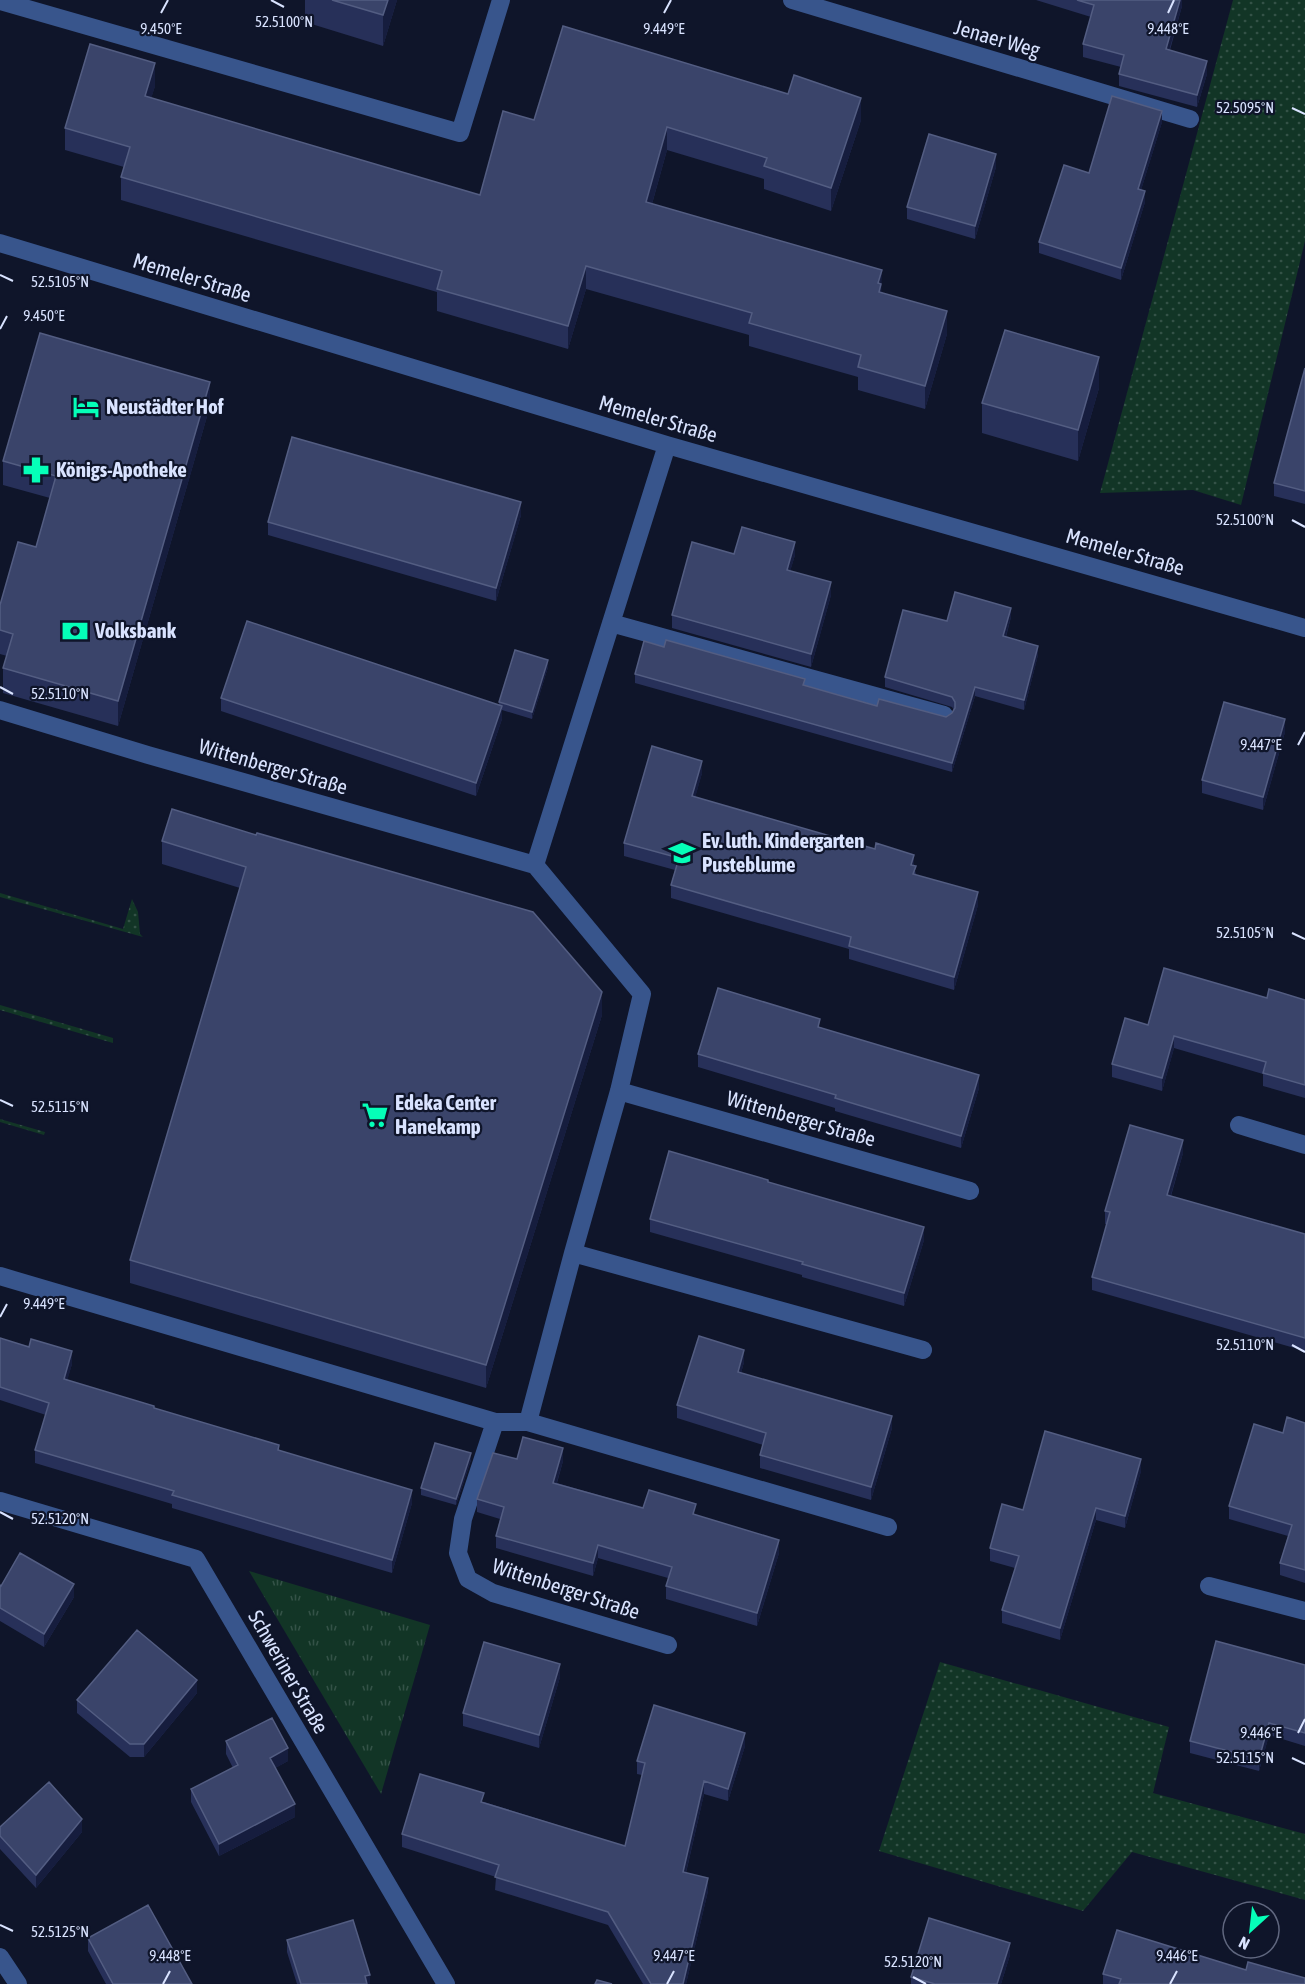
<svg xmlns="http://www.w3.org/2000/svg" width="1305" height="1984" viewBox="0 0 1305 1984" font-family="'Asap Condensed',sans-serif">
  <defs>
    <pattern id="grass-dots" width="8" height="8" patternUnits="userSpaceOnUse" patternTransform="scale(1.5)"><rect width="8" height="8" fill="#123526"/><path d="M2 2h.1M6 6h.1" fill="none" stroke="#345247" stroke-width="1.8" stroke-linecap="round"/></pattern>
    <pattern id="park-tufts" width="24" height="20" patternUnits="userSpaceOnUse" patternTransform="scale(1.5)"><rect width="24" height="20" fill="#123526"/><path d="M3 7l-1-3M5 7V3M7 7l1-3M15 17l-1-3M17 17v-4M19 17l1-3" fill="none" stroke="#345247"/></pattern>
  </defs>
  <rect width="100%" height="100%" fill="#0f152a"/>
  <path fill="url(#grass-dots)" d="M1233 0H1305V241L1241 505 1193 490 1100 493Z
    M0 893 123 929 132 899 138 912 140 934 143 937 0 897Z
    M0 1005 113 1038V1043L0 1010Z
    M0 1119 45 1132 44 1135 0 1122Z
    M940 1662 1169 1727 1153 1793 1305 1834V1900L1132 1852 1083 1911 879 1851Z"/>
  <path fill="url(#park-tufts)" d="M249 1571 430 1625 381 1794Z"/>
  <g fill="none" stroke-linecap="round" stroke-linejoin="round">
    <path stroke="#38558c" stroke-width="18" d="M792 0 1190 119
      M0 1 460 133 501 0
      M0 243 667 445 1305 628
      M611 623 944 715
      M0 710 148 755 535 865
      M619 1091 970 1191
      M1239 1125 1305 1145
      M573 1253 923 1350
      M0 1276 495 1422H528L888 1527
      M495 1422 463 1519 458 1553 468 1579 493 1593 668 1645
      M528 1422 573 1253 619 1091 642 994 535 865 667 445
      M0 1501 196 1559 446 1984
      M1209 1586 1305 1611
      M0 1957 18 1984"/>
  </g>
  <path fill="#273059" d="M305 0H397L383 46 305 22Z
    M1036 0H1182V6L1170 50 1207 74 1197 107 1119 86V74L1121 67 1083 57V44L1091 17Z
    M155 86 151 98 480 195 534 120H861L831 211 764 189V179L667 150 652 204 882 292 947 334 925 409 858 390V377L749 346V335L586 289 568 349 437 311V292L121 200V177L124 167 65 150V128Z
    M1162 122 1141 190 1145 202 1121 280 1039 253V242L1089 173Z
    M996 167 975 239 907 219V207Z
    M1305 368V504L1274 496V483Z
    M1099 388 1078 461 982 433V403Z
    M210 406 118 726 3 693V668L7 656 0 654V605L36 547 50 498 3 485V461Z
    M521 515 496 601 268 535V522Z
    M734 554 795 555 790 571 831 595 811 667 672 628V615Z
    M1011 617 1006 637 1038 655 1024 710 975 696 952 772 635 683V674L664 647 877 706 946 717 952 713 954 710 952 707 885 687V677L947 621Z
    M548 667 532 719 502 710V719L476 796 221 711V698L499 705V702Z
    M1285 732 1263 810 1202 793V780Z
    M702 773 695 797 914 866 916 875 978 905 954 990 849 959V949L671 898V885L675 870 624 856V843Z
    M256 835 602 1015 486 1388 130 1283V1260L240 888 162 864V841Z
    M1267 998 1305 1000V1098L1263 1086V1074L1174 1048 1162 1091 1112 1077V1064L1148 1025Z
    M820 1027 979 1088 961 1148 835 1111V1108L698 1067V1054Z
    M1183 1153 1171 1196 1305 1234V1351L1092 1290V1277L1107 1224H1105V1211Z
    M768 1182 924 1240 904 1306 802 1277V1275L650 1232V1219Z
    M0 1338 72 1364 67 1380 154 1408 279 1451 412 1503 392 1573 172 1508V1504L35 1463V1450L46 1415 0 1400Z
    M744 1362 741 1373 892 1428 871 1500 760 1468V1455L763 1445 677 1418V1405Z
    M1305 1423V1583L1280 1575V1563L1288 1536 1229 1519V1506L1283 1433Z
    M517 1459 563 1461 557 1483 643 1508 696 1515 779 1553 757 1626 666 1599V1586L668 1578 598 1558 593 1576 496 1548V1536L500 1519 477 1512V1499Z
    M471 1460 456 1505 421 1495V1488Z
    M1141 1471 1125 1528 1096 1520 1060 1640 1002 1623V1610L1015 1568 990 1561V1548L1023 1510Z
    M0 1585 74 1597 44 1647 0 1621Z
    M1305 1665V1746L1269 1735 1259 1771 1190 1753V1741Z
    M560 1677 539 1748 463 1726V1713Z
    M197 1693 144 1757H130L77 1713V1700Z
    M226 1741 288 1761 275 1768 295 1817 219 1856 191 1802V1789L233 1768 226 1754Z
    M745 1746 728 1801 704 1794 686 1873 708 1891 686 1984H643L608 1925 495 1890 496 1877 402 1847V1834L484 1802 625 1846 642 1775 637 1774V1761Z
    M0 1827 82 1832 36 1888 0 1849Z
    M88 1938 192 1984H106L88 1951Z
    M287 1940 370 1984H297L287 1952Z
    M1010 1955 1001 1984H911V1977Z
    M1246 1970 1305 1984H1103V1974Z"/>
  <path fill="#161d3e" d="M388 0H397L383 46V15Z
    M1180 0H1182V6L1166 61V49Z
    M1207 61V74L1197 107V95Z
    M155 63V86L145 119V96Z
    M861 98V120L831 211V188Z
    M1162 111V122L1138 200V189Z
    M667 127V150L646 225V202Z
    M996 154V167L975 239V226Z
    M1145 191V202L1121 280V268Z
    M586 266V289L568 349V326Z
    M882 270 881 306 878 283Z
    M947 311V334L925 409V386Z
    M1099 357V388L1078 461V430Z
    M210 382V406L118 726V701Z
    M521 502V515L496 601V588Z
    M795 542V555L787 582V570Z
    M831 582V595L811 667V654Z
    M1011 608V617L1003 646V636Z
    M1038 646V655L1024 710V700Z
    M548 660V667L532 719V712Z
    M975 687V696L952 772V763Z
    M502 706V719L476 796V783Z
    M1285 719V732L1263 810V797Z
    M702 761V773L692 809V796Z
    M914 855V867L911 865Z
    M978 892V905L954 990V977Z
    M602 992V1015L486 1388V1365Z
    M1174 1036V1048L1162 1091V1078Z
    M979 1075V1088L961 1148V1136Z
    M1183 1140V1153L1167 1208V1195Z
    M924 1227V1240L904 1306V1293Z
    M744 1350V1362L738 1384V1372Z
    M72 1351V1364L64 1392V1379Z
    M892 1416V1428L871 1500V1487Z
    M563 1448V1461L553 1495V1483Z
    M471 1453V1460L456 1505V1499Z
    M1141 1459V1471L1125 1528V1516Z
    M412 1490V1503L392 1573V1560Z
    M1096 1508V1520L1060 1640V1628Z
    M779 1540V1553L757 1626V1613Z
    M598 1545V1558L593 1576V1563Z
    M74 1584V1597L44 1647V1634Z
    M560 1664V1677L539 1748V1735Z
    M197 1680V1693L144 1757V1744Z
    M1269 1723V1735L1259 1771V1759Z
    M745 1733V1746L728 1801V1789Z
    M288 1748V1761L270 1771V1758Z
    M704 1781V1794L683 1885V1872Z
    M295 1804V1817L219 1856V1844Z
    M82 1819V1832L36 1888V1875Z
    M708 1878V1891L686 1984H683Z
    M1010 1943V1955L1001 1984H997Z
    M370 1975V1984H365V1976Z"/>
  <path fill="#3a446a" stroke="#535d82" stroke-width="1.5" d="M332 0H388L383 15Z
    M1077 0H1180L1166 49 1207 61 1197 95 1119 74 1124 55 1083 44 1094 5Z
    M563 26 788 94 794 75 861 98 831 188 764 166 767 158 667 127 646 202 882 270 878 283 881 284 879 292 947 311 925 386 858 367 861 355 749 323 752 313 586 266 568 326 437 289 442 271 121 177 130 147 65 128 90 44 155 63 145 96 480 195 503 111 534 120Z
    M1112 96 1162 111 1138 189 1145 191 1121 268 1039 242 1064 165 1089 173Z
    M929 134 996 154 975 226 907 207Z
    M1005 330 1099 357 1078 430 982 403Z
    M40 333 210 382 118 701 3 668 13 634 0 630V605L18 542 36 547 56 476 3 461Z
    M1305 368V491L1274 483Z
    M292 437 521 502 496 588 268 522Z
    M742 527 795 542 787 570 831 582 811 654 672 615 692 542 734 554Z
    M955 592 1011 608 1003 636 1038 646 1024 700 975 687 952 763 635 674 644 641 664 647 666 640 805 679 803 685 877 706 879 699 946 717 952 713 955 708V702L952 697 885 677 903 610 947 621Z
    M247 621 502 706 476 783 221 698Z
    M515 650 548 660 532 712 499 702Z
    M1224 702 1285 719 1263 797 1202 780Z
    M652 746 702 761 692 796 875 849 876 843 914 855 911 865 916 866 913 874 978 892 954 977 849 946 851 937 671 885 679 858 624 843Z
    M172 809 256 835 257 833 533 912 602 992 486 1365 130 1260 246 867 162 841Z
    M1164 968 1267 998 1269 989 1305 1000V1085L1263 1073 1266 1062 1174 1036 1162 1078 1112 1064 1125 1018 1148 1025Z
    M718 988 820 1019 818 1027 979 1075 961 1136 835 1098 836 1095 698 1054Z
    M1130 1125 1183 1140 1167 1195 1305 1234V1338L1092 1277 1110 1212 1105 1211Z
    M669 1151 768 1180V1182L924 1227 904 1293 802 1264 803 1262 650 1219Z
    M699 1336 744 1350 738 1372 892 1416 871 1487 760 1455 766 1433 677 1405Z
    M0 1338 29 1347 31 1339 72 1351 64 1379 154 1406V1408L279 1445 278 1450 412 1490 392 1560 172 1495 174 1491 35 1450 49 1403 0 1387Z
    M1287 1417 1305 1423V1570L1280 1563 1292 1525 1229 1506 1254 1424 1283 1433Z
    M1045 1431 1141 1459 1125 1516 1096 1508 1060 1628 1002 1610 1019 1556 990 1548 1002 1504 1023 1510Z
    M523 1437 563 1448 553 1483 643 1508 649 1490 696 1504 693 1514 779 1540 757 1613 666 1586 672 1567 598 1545 593 1563 496 1536 504 1507 477 1499 493 1453 517 1459Z
    M435 1443 471 1453 456 1499 421 1488Z
    M20 1553 74 1584 44 1634 0 1608V1585L1 1586Z
    M137 1630 197 1680 144 1744H130L77 1700Z
    M1216 1641 1305 1665V1733L1269 1723 1259 1759 1190 1741Z
    M484 1642 560 1664 539 1735 463 1713Z
    M654 1705 745 1733 728 1789 704 1781 683 1872 708 1878 683 1984H651L608 1912 495 1877 499 1865 402 1834 420 1774 484 1793 481 1802 625 1846 645 1763 637 1761Z
    M272 1718 288 1748 270 1758 295 1804 219 1844 191 1789 238 1765 226 1741Z
    M49 1782 82 1819 36 1875 0 1836V1827Z
    M148 1905 192 1984H113L88 1938Z
    M929 1918 1010 1943 997 1984H935L911 1977Z
    M353 1920 370 1975 365 1976 367 1984H301L287 1940Z
    M1117 1930 1246 1970 1248 1962 1305 1978V1984H1119L1121 1979 1103 1974Z
    M597 1980 612 1984H595Z"/>
  <path fill="none" stroke="#d9e3ff" stroke-width="2" d="M271 0 284 7M161 13 168 0M664 13 671 0M1168 13 1174 0M1292 108 1305 114M0 275 13 281M0 329 7 316M1292 520 1305 527M0 687 13 694M1298 745 1305 732M1292 933 1305 939M0 1100 13 1106M0 1317 7 1304M1292 1345 1305 1352M0 1512 13 1519M1298 1733 1305 1719M1292 1758 1305 1764M0 1925 13 1931M913 1977 926 1984M163 1984 170 1971M667 1984 674 1971M1170 1984 1177 1971"/>
  <defs>
    <g id="hotel-bare" transform="scale(2.07)"><path d="M-6-4.5h1.5V1H6V5H4.5V3h-9V5H-6ZM-4 0a1.8 1.8 0 1 1 3.6 0ZM.5 0V-2.5h3Q6-2.5 6 0Z" fill="#05ffb8" stroke="#0f152a" stroke-width="2.5" paint-order="stroke"/></g>
    <g id="pharmacy-bare" transform="scale(2.07)"><path d="M-2-6h4v4h4v4h-4v4h-4v-4h-4v-4h4Z" fill="#05ffb8" stroke="#0f152a" stroke-width="2.5" paint-order="stroke"/></g>
    <g id="bank-bare" transform="scale(2.07)"><path d="M-6-4H6V4H-6ZM0-2.3a2.3 2.3 0 1 0 0 4.6a2.3 2.3 0 1 0 0-4.6Z" fill="#05ffb8" stroke="#0f152a" stroke-width="2.5" paint-order="stroke"/></g>
    <g id="school-bare" transform="scale(2.07)"><path d="M0-5L7-2L0 1L-7-2ZM-4 1L0 2.5L4 1V4Q0 6-4 4Z" fill="#05ffb8" stroke="#0f152a" stroke-width="2.5" paint-order="stroke"/></g>
    <g id="supermarket-bare" transform="scale(2.07)"><path d="M-6-5.5h2.5l.6 2H6L4.5 2H-2.5L-4.4-4H-6ZM-1.5 3.2a1.3 1.3 0 1 0 .1 0ZM3 3.2a1.3 1.3 0 1 0 .1 0Z" fill="#05ffb8" stroke="#0f152a" stroke-width="2.5" paint-order="stroke"/></g>
  </defs>
  <g fill-rule="evenodd">
    <use href="#hotel-bare" x="86" y="407"/>
    <use href="#pharmacy-bare" x="36" y="470"/>
    <use href="#bank-bare" x="75" y="631"/>
    <use href="#school-bare" x="682" y="853"/>
    <use href="#supermarket-bare" x="375" y="1115"/>
  </g>
  <g text-anchor="middle" stroke-width="4.5" stroke-linejoin="round" paint-order="stroke">
    <g font-size="21" fill="#d9e3ff" stroke="#0f152a">
      <text transform="translate(997 39) rotate(16)" y="7">Jenaer Weg</text>
      <text transform="translate(192 278) rotate(17)" y="7">Memeler Straße</text>
      <text transform="translate(658 419) rotate(16)" y="7">Memeler Straße</text>
      <text transform="translate(1125 552) rotate(16)" y="7">Memeler Straße</text>
      <text transform="translate(273 767) rotate(16)" y="7">Wittenberger Straße</text>
      <text transform="translate(801 1119) rotate(16)" y="7">Wittenberger Straße</text>
      <text transform="translate(566 1589) rotate(18)" y="7">Wittenberger Straße</text>
      <text transform="translate(288 1672) rotate(60)" y="7">Schweriner Straße</text>
    </g>
    <g font-size="21" font-weight="bold" fill="#d9e3ff" stroke="#0f152a" text-anchor="start">
      <text x="106" y="414">Neustädter Hof</text>
      <text x="56" y="477">Königs-Apotheke</text>
      <text x="95" y="638">Volksbank</text>
      <text x="702" y="848">Ev. luth. Kindergarten<tspan x="702" dy="24">Pusteblume</tspan></text>
      <text x="395" y="1110">Edeka Center<tspan x="395" dy="24">Hanekamp</tspan></text>
    </g>
  </g>
  <g font-size="15" text-anchor="middle" fill="#d9e3ff" stroke="#0f152a" stroke-width="4.5" stroke-linejoin="round" paint-order="stroke">
    <text x="284" y="27">52.5100°N</text>
    <text x="161" y="34">9.450°E</text>
    <text x="664" y="34">9.449°E</text>
    <text x="1168" y="34">9.448°E</text>
    <text x="1245" y="113">52.5095°N</text>
    <text x="60" y="287">52.5105°N</text>
    <text x="44" y="321">9.450°E</text>
    <text x="1245" y="525">52.5100°N</text>
    <text x="60" y="699">52.5110°N</text>
    <text x="1261" y="750">9.447°E</text>
    <text x="1245" y="938">52.5105°N</text>
    <text x="60" y="1112">52.5115°N</text>
    <text x="44" y="1309">9.449°E</text>
    <text x="1245" y="1350">52.5110°N</text>
    <text x="60" y="1524">52.5120°N</text>
    <text x="1261" y="1738">9.446°E</text>
    <text x="1245" y="1763">52.5115°N</text>
    <text x="60" y="1937">52.5125°N</text>
    <text x="170" y="1961">9.448°E</text>
    <text x="674" y="1961">9.447°E</text>
    <text x="1177" y="1961">9.446°E</text>
    <text x="913" y="1967">52.5120°N</text>
  </g>
  <g transform="translate(1251 1930) rotate(207)"><circle r="28" fill="#0f152a" stroke="#60677f" stroke-width="1.5"/>
  <path d="M0-4.5L10 22L0 15L-10 22Z" fill="#05ffb8"/>
  <text y="-9" font-size="16" font-weight="bold" text-anchor="middle" fill="#d9e3ff">N</text>
  </g>
</svg>
